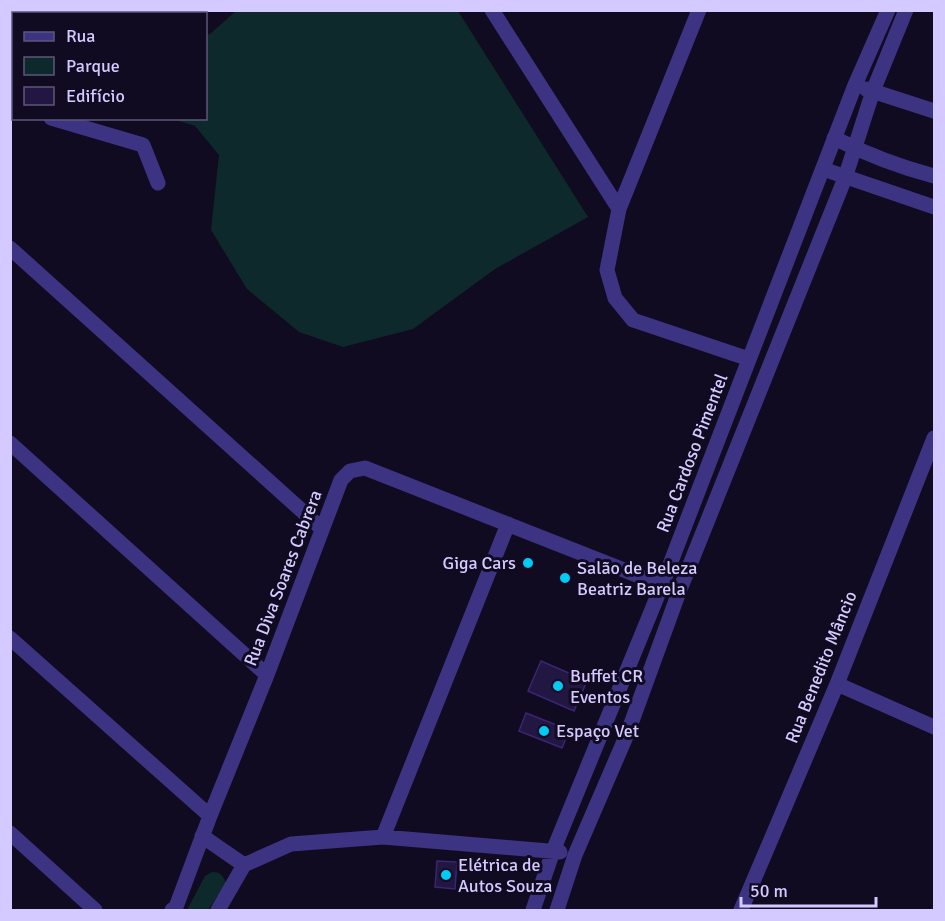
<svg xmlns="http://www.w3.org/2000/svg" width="945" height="921" viewBox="0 0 945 921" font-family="Signika,sans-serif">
  <rect width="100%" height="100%" fill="#100b20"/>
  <path fill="#0e292b" d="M237 10 458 11 588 217 495 269 413 329 343 347 299 332 247 289 211 230 219 155 195 126 173 119 206 118V35L210 34Z
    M118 11 123 13 14 14 13 64 11 63V11Z
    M212 872C220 872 223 875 226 883L208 910H187L205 876Z"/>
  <path fill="#221642" stroke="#3a2670" stroke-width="1.5" d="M541 661 587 681 574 711 528 691Z
    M526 713 569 730 562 748 519 731Z
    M437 861 457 862 455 889 435 887Z"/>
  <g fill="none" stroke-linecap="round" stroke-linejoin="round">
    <path stroke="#3c3383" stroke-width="15" d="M492 10 619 209
      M699 10 619 209 607 270 615 298 633 320 749 359
      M866 89 934 111
      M10 107 14 108
      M51 118 143 145 158 183
      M834 138C866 154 900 167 934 176
      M823 169 934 207
      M10 248 321 528
      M10 443 267 675
      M10 638 210 816
      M837 684 934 727
      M10 833 95 910
      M202 836 244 865 291 844 383 837 560 852
      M383 837 508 524
      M172 910 176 907 210 816 267 675 341 480 350 471 365 468 662 585
      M218 910 244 865
      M533 910 553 851 662 585 855 85 888 10
      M557 910 575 855 628 732 679 592 845 178 873 91 906 10
      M741 910 837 684 934 438"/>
  </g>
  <g fill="#00cbf5" stroke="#100b20" stroke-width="2">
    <circle cx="528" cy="563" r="6"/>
    <circle cx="565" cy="578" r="6"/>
    <circle cx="558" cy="686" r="6"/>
    <circle cx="544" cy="731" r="6"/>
    <circle cx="446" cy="875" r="6"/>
  </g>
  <g text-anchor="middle" stroke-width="6" stroke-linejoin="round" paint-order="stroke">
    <g font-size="18" fill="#d4caff" stroke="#100b20">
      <text transform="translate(692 453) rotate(-69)" y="6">Rua Cardoso Pimentel</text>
      <text transform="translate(283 578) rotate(-69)" y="6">Rua Diva Soares Cabrera</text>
      <text transform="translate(821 667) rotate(-68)" y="6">Rua Benedito Mâncio</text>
    </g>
    <g font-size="18" fill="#d4caff" stroke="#100b20" text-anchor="start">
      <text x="516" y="569" text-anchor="end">Giga Cars</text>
      <text x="577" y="574">Salão de Beleza<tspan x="577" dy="21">Beatriz Barela</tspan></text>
      <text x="570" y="682">Buffet CR<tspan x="570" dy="21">Eventos</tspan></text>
      <text x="556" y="737">Espaço Vet</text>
      <text x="458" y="871">Elétrica de<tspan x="458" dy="21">Autos Souza</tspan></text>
    </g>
  </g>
  <rect width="945" height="921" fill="none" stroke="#d4caff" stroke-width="24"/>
  <rect x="12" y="12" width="195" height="108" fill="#100b20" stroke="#5e5779" stroke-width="1.5"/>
  <rect x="24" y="32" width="30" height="9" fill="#3c3383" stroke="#5e5779" stroke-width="1.5"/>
  <text x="66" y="42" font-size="18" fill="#d4caff">Rua</text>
  <rect x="24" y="57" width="30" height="18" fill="#0e292b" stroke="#5e5779" stroke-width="1.5"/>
  <text x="66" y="72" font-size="18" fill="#d4caff">Parque</text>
  <rect x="24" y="87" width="30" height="18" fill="#221642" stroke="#5e5779" stroke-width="1.5"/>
  <text x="66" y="102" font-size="18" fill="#d4caff">Edifício</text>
  <path d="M741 897v9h135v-9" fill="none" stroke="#d4caff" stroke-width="3"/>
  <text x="750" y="897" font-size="18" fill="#d4caff" stroke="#100b20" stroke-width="4.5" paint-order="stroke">50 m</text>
</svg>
